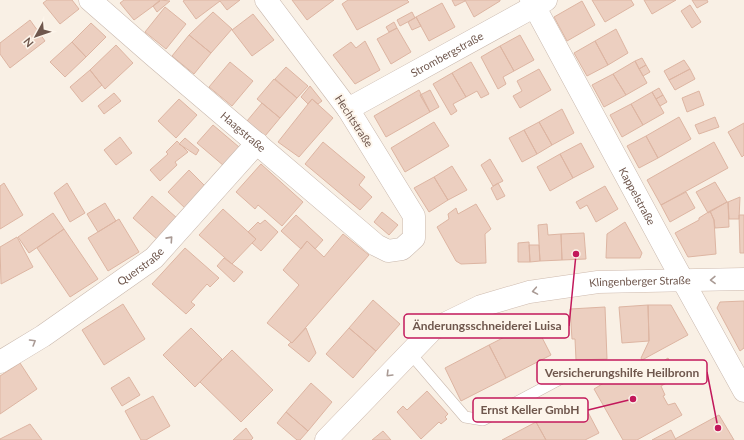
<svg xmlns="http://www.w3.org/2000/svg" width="744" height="440" viewBox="0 0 744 440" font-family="Lato,sans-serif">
  <rect width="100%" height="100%" fill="#f9f0e5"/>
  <path fill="#eccfc0" stroke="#ddb5a2" d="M47 0H72L79 9 60 24 43 3Z
    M124 0H159L160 1 134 20 120 3Z
    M160 0 170 1 157 12 153 6Z
    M185 0H240L227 10 220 1 196 19 183 1Z
    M292 0H334L307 20Z
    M348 0H407L409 2 357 30 342 4Z
    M452 0H465V1L455 6Z
    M465 0H500V1L474 17Z
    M592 0H631L634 5 605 22Z
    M644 0H676L652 14Z
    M692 0H707L708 2 697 8Z
    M582 1 595 25 567 41 554 17Z
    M442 3 455 27 429 41 416 17Z
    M690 5 701 22 692 28 681 11Z
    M165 7 186 24 166 49 145 32Z
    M213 12 232 29 211 53 189 35Z
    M412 12 415 18 400 26 397 20Z
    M253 14 274 40 252 56 232 30Z
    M416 17 421 26 412 30 408 22Z
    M30 20 45 41 10 68 0 54V43Z
    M394 22 397 28 389 32 386 27Z
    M91 23 106 37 86 57 72 42Z
    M397 28 411 52 391 64 377 39Z
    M616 29 628 53 608 65 595 41Z
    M189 35 211 53 194 74 172 56Z
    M520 35 534 60 514 71 500 46Z
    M365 41 380 70 355 84 333 55 351 42 356 48Z
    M595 41 608 65 587 76 574 53Z
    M72 42 86 57 65 77 50 62Z
    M116 45 133 63 105 89 90 70Z
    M500 46 514 71 503 77 506 84 498 89 481 57Z
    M642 58 646 65 639 69 635 61Z
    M684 60 690 69 669 80 664 71Z
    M635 61 647 83 626 95 613 74Z
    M230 62 253 81 232 106 209 87Z
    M471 62 489 94 481 98 477 91 466 97 452 73Z
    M646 65 650 72 643 76 639 69Z
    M286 67 308 86 297 98 275 79Z
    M539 69 551 90 520 108 513 96 522 91 517 81Z
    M690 69 695 79 675 90 669 80Z
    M90 70 102 85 82 102 70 87Z
    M452 73 466 97 453 104 457 111 451 115 433 84Z
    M613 74 626 95 604 107 592 85Z
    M274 79 297 98 280 118 257 99Z
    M310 86 322 101 318 104 312 99 308 104 301 97Z
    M659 88 663 95 656 99 652 92Z
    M419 90 430 112 386 137 374 116Z
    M430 90 439 107 430 112 420 95Z
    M699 91 704 105 687 112 682 98Z
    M652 92 664 113 643 125 631 104Z
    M114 93 121 101 104 114 98 106Z
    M663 95 667 102 660 106 656 99Z
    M179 99 197 115 176 138 158 121Z
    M312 99 333 118 299 157 278 142Z
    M262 103 280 118 265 136 247 121Z
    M631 104 643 125 622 137 610 115Z
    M562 109 574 133 552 145 539 122Z
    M679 117 691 139 658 158 646 136Z
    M715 117 719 127 699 134 695 125Z
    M434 122 449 146 405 172 391 148Z
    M539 122 552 145 537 154 524 130Z
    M744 123V155L742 157 728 132Z
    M213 125 239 147 224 166 197 143Z
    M524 130 537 154 522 162 509 138Z
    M646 136 658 158 639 168 627 146Z
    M120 137 132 153 116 165 104 150Z
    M185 138 199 150 196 155 179 144Z
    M177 141 188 152 175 162 177 165 160 181 150 170 168 154 166 152Z
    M323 142 365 177 359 185 372 197 360 210 305 164Z
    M714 142 728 168 661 205 647 180Z
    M581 143 594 167 573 178 560 154Z
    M560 154 573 178 550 191 537 167Z
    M490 159 503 181 493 186 481 165Z
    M261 164 303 202 282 226 258 205 255 209 236 192Z
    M452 166 467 190 448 200 434 177Z
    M189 170 206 187 186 209 168 192Z
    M434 177 448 200 429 212 414 188Z
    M715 182 727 202 708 213 696 192Z
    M4 183 23 215 0 229V186Z
    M67 183 85 213 70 222 54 193Z
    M498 183 505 196 497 200 491 188Z
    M605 186 618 209 596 222 587 205 580 209 576 202Z
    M686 192 695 208 670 222 661 205Z
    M152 196 177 218 158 240 133 218Z
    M740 197 739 219H729L728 202Z
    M727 202H728L729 227 715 228 714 220 710 211Z
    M105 203 116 221 98 232 87 214Z
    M476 204 491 229 485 234 486 263 461 264 456 261 437 227 449 219 448 214 456 208 458 214Z
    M223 209 256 239 232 264 199 235Z
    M710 211 714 220 716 254 688 257 675 233 699 220V218Z
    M382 212 398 225 389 235 374 222Z
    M53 213 64 229 29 253 18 237Z
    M296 215 323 240 315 249 307 241 301 249 281 231Z
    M739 215H744V253H740Z
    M119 219 139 252 108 271 88 238Z
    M265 220 278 232 261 251 252 243 256 239 248 232 258 222 260 224Z
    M625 222 642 253 640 258H606L607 234Z
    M547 224 548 235 561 234 562 260 540 261 538 225Z
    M64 229 98 279 70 297 37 248Z
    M584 233 586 259 562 260 561 234Z
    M343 234 369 255 292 343 267 323 299 285 283 270 307 241 324 257Z
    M17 237 33 267 1 284 0 247Z
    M529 242 530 262H518V243Z
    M529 245H539L540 261 530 262Z
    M185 248 219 278 210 287 207 284 191 302 195 305 186 314 152 284Z
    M224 258 243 272 234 282 217 266Z
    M373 300 400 324 376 351 349 328Z
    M744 301V348L740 351 717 308 720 302Z
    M123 304 145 339 104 365 82 330Z
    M648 305 649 341 622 343 619 307Z
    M648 305H671L688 335 642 360 641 358 649 341Z
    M605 307 607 359 576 360 575 339H572L570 309Z
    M534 322 551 355 506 378 489 345Z
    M191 328 222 359 195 387 163 355Z
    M306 328 316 353 309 362 288 345 291 342 292 343Z
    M349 328 376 351 353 378 326 354Z
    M489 345 506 378 461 401 445 368Z
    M232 350 273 390 241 422 200 382Z
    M668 358 678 377 661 386 665 395 663 396 668 405 675 403 682 415 637 440H623L594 389 612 378 614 380 635 368 643 381 653 374 651 369Z
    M20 363 37 389 0 414V376Z
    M129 377 140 395 122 406 111 388Z
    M311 383 332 402 308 431 286 412Z
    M427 391 448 414 445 417 447 419 441 424 439 422 421 439 397 412 403 406 407 410Z
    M153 396 170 426 146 440H141L125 411Z
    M581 399 599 433 585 440H546L536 422Z
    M286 412 308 431 300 440H297L277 423Z
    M719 415 734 440H676L675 439Z
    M536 422 546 440H502Z
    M30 424 42 440H0V439Z
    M246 428 253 438 251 440H233Z
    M671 430 676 440H652Z
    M383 431 391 440H372Z"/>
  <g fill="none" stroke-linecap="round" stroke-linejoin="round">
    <g stroke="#c9b8ad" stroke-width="12">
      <path id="lane" d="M410 353 465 417 483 420 562 378"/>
    </g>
    <g stroke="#c9b8ad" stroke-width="23">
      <g id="street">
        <path id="s1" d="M90 0 154 56 376 245 388 251 402 249 414 238V216L348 109 266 0"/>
        <path id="s2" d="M531 0 671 259 744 391"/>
        <path id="s3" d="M348 109 546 0"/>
        <path id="s4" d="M0 362 43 336 154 258 257 143"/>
      </g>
    </g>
    <g stroke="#cebaae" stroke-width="23">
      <g id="secondary">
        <path id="s5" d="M326 440 432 330 481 306 529 292 598 282 744 279"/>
      </g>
    </g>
    <use href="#lane" stroke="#fff" stroke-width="11"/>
    <use href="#street" stroke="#fff" stroke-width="22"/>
    <use href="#secondary" stroke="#fff" stroke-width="22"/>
  </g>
  <defs><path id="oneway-chevron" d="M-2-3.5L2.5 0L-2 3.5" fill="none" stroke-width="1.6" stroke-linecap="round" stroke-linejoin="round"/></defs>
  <g stroke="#a99a94">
    <use href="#oneway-chevron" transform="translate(170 239) rotate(-48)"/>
    <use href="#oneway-chevron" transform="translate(713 280) rotate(179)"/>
    <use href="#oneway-chevron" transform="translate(535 291) rotate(170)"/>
    <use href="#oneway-chevron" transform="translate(33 342) rotate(-31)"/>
    <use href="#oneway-chevron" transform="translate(389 374) rotate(135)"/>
  </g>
  <g text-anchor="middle" stroke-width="4" stroke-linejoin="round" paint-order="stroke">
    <g font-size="11" fill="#6f574d" stroke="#fdf5eb">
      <text dy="4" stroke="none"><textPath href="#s3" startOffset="113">Strombergstraße</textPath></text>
      <text transform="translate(354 121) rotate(57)" y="4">Hechtstraße</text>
      <text dy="4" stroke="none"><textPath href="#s1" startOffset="202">Haagstraße</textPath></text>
      <text dy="4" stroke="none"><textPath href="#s2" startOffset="223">Kappelstraße</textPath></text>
      <text dy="4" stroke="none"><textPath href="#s4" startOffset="170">Querstraße</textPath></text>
      <text dy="4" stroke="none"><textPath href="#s5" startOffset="369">Klingenberger Straße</textPath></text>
    </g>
  </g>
  <path fill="none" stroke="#c2185b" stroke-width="1.5" d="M576 254L569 326M718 428L707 372M633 399L588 410"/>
  <g fill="#c2185b" stroke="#fdf5eb" stroke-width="1.5">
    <circle cx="576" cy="254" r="4"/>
    <circle cx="718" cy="428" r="4"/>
    <circle cx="633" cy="399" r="4"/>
  </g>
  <g fill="#fdf5eb" stroke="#c2185b" stroke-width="1.5">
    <rect x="404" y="314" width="165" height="24" rx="4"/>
    <rect x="537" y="360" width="170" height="24" rx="4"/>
    <rect x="473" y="398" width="115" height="24" rx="4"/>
  </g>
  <g font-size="12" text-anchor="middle" font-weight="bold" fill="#6f574d">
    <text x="487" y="330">Änderungsschneiderei Luisa</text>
    <text x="622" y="377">Versicherungshilfe Heilbronn</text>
    <text x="530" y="414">Ernst Keller GmbH</text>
  </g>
  <g transform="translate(36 36) rotate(230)" stroke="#fdf5eb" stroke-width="3" paint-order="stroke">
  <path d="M0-3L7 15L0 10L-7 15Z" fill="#6f574d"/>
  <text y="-6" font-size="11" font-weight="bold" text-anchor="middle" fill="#6f574d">N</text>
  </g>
</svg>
